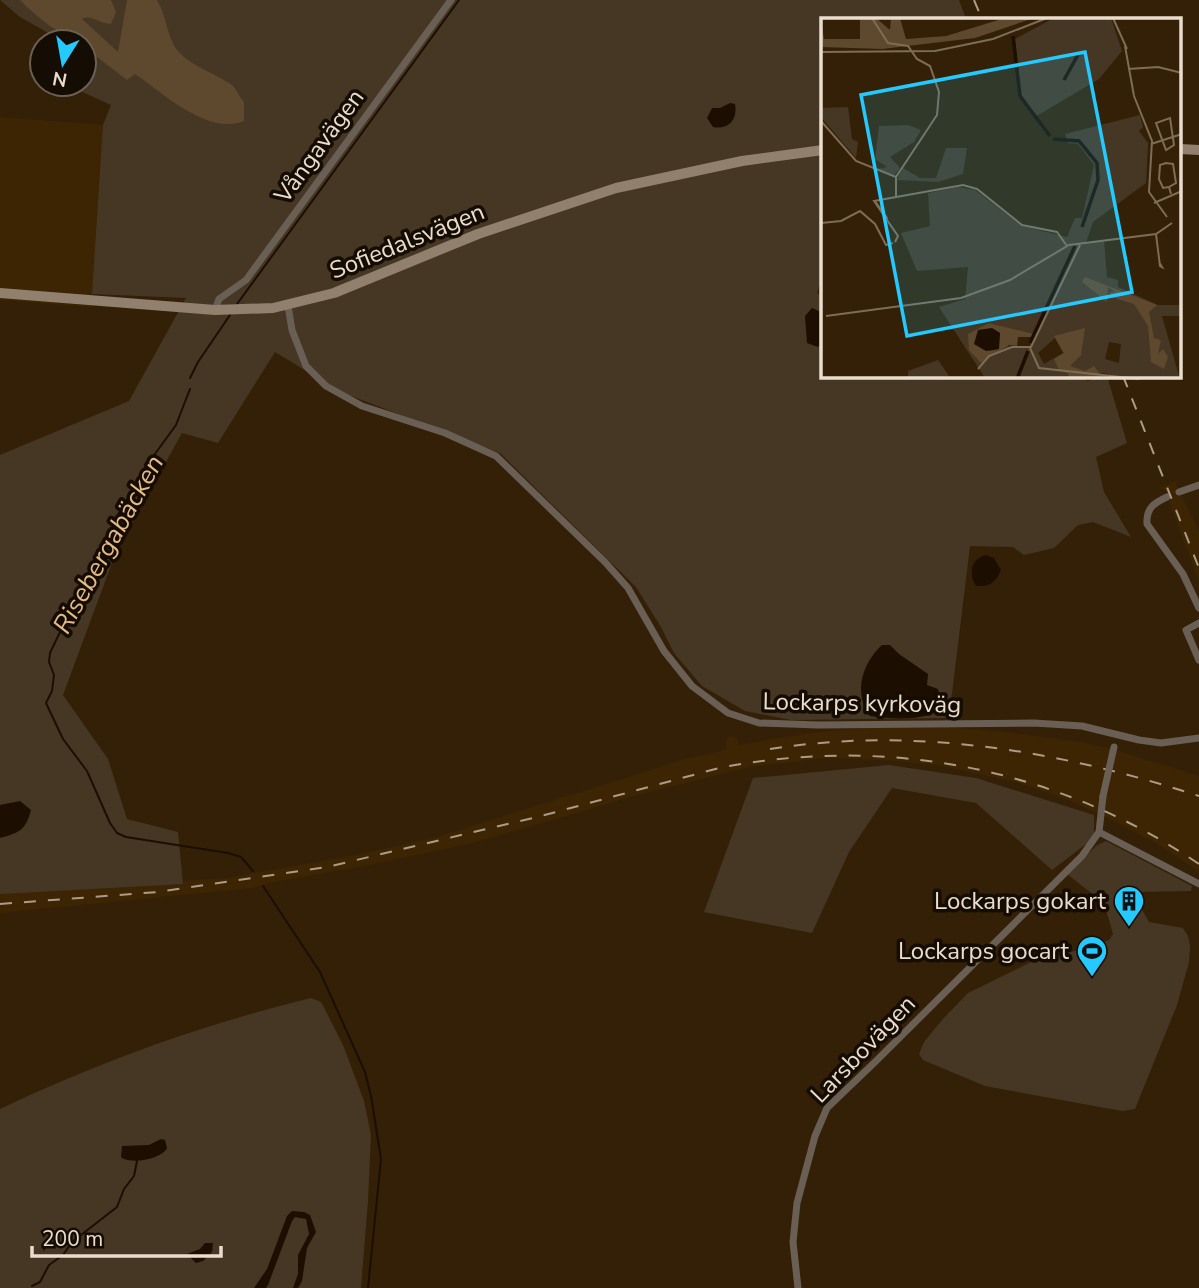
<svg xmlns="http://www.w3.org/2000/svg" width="1199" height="1288" viewBox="0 0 1199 1288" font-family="'Nunito Sans',sans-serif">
  <rect width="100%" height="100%" fill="#342006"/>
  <path fill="#3d2503" d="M0 117 104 125 92 307 0 300Z
    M1178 480 1176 486 1199 530V582L1165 490 1159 488Z
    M945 727 1007 732 1080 742 1109 748 1199 776V872L1159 845 1116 822 1066 799 1019 783 938 765 881 760 826 758 750 767 641 794 473 843 364 866 268 883 253 888 0 913V893L227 878 356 855 437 837 685 759 718 752 726 749 725 743 729 736 737 738 739 745 809 733 864 728Z"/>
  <path fill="#463724" d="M0 0H959L966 19H823V274L817 293 823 299V376H1085L1087 381 1107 376 1127 443 1096 457 1104 492 1131 537 1093 522 1078 525 1054 548 1024 555 1013 547 970 546 949 718 791 720 745 711 702 686 674 653 661 627 636 587 500 453 341 392 275 352 218 443 182 433 116 552 63 695 108 759 127 819 178 832 183 884 0 894V455L129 401 186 298 92 294 103 125 111 105 65 84H84V42H64L20 17Z
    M889 765 976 778 1094 815V838L1052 870 976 803 892 788 849 852 812 933 704 912 753 778Z
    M1106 841 1192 886 1191 891 1132 892 1149 922 1183 928 1188 936 1190 946 1189 962 1177 1005 1135 1109 1122 1111 985 1086 923 1060 919 1054 924 1042 942 1020 968 993 1031 962 1035 963 1040 954 1052 958 1109 940 1113 934 1104 903 1067 874 1096 846Z
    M311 998 321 1002 343 1045 364 1101 371 1135 368 1201 361 1288H0V1109C99 1062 204 1024 311 998Z"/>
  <path fill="#5e482e" d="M20 0H111L116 12 111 24C101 24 90 14 82 19L118 52 127 0H157C167 16 166 35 177 50 190 66 215 73 232 85 237 89 239 97 244 102V121C208 136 163 93 135 74L127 80 84 47V42C67 42 32 13 20 0Z"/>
  <path fill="#1c0e00" d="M730 103 735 104C738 120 728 130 713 127L707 118 712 108H720Z
    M812 308 823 313V341L818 347 807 343 805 316Z
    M986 555 994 558 1001 570C996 582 990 587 976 586 968 573 971 559 986 555Z
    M882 645H890L899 654 928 674 927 685 938 689 940 697 930 715C910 720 890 719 870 716 853 693 862 663 882 645Z
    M20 801 31 810C26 830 19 833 0 838V805Z
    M161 1139 165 1140 167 1148C162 1159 130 1165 121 1157L122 1146 149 1145Z
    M292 1211 304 1212 310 1215 316 1232 307 1248 302 1281 298 1288H293L298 1274V1255L309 1234 306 1219 295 1217 292 1221 268 1285 266 1288H254L267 1269 287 1216Z
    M205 1243H213L212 1252 203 1261 196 1263 187 1254 200 1249Z"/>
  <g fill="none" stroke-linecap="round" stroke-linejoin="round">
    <path stroke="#1c0e00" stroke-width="2" d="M237 304 459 0
      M190 378 198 362 230 315
      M190 389 176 425 152 458 116 518 115 533 88 575 82 596 63 614 60 632 50 653 49 662 54 675 52 691 46 703 63 739 87 771 110 823 117 833 126 837 228 853 241 857 253 871
      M263 886 320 972 365 1072 371 1096 381 1159 368 1288
      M32 1286 40 1282 49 1265 63 1255 72 1242 117 1207 124 1189 134 1176 137 1161"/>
    <path stroke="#6a5f54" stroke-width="7" d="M288 306 292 330 306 366 326 386 362 406 445 433 496 456 605 562 628 588 664 651 692 686 728 713 759 723 818 725 1034 723 1082 726 1139 740 1161 743 1199 738
      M215 310 219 299 246 280 451 0
      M1179 492 1199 485
      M1167 497C1154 503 1146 508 1147 524L1183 574 1199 608
      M1199 623 1186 630 1199 660
      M1099 832 1199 884
      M798 1288 793 1242 797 1203 815 1136 827 1108 875 1062 1082 856 1099 832 1103 796"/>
    <path stroke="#91806d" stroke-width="10" d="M1180 149 1199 150
      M0 293 215 310 273 308 334 293 478 234 616 188 742 161 823 150"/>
    <path stroke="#ab9b89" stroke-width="2" stroke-dasharray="12 12" stroke-linecap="butt" d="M974 0 982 19
      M1123 376 1199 568
      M770 749C915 726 1061 751 1199 796
      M0 904 158 892 327 867 541 816 719 768C888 735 1057 768 1199 864"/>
    <path stroke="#6a5f54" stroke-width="7" d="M1103 796 1114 747"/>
  </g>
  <defs>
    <g id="building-pin" transform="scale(1.575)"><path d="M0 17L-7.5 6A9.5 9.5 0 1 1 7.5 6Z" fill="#24c9fe" stroke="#150c03"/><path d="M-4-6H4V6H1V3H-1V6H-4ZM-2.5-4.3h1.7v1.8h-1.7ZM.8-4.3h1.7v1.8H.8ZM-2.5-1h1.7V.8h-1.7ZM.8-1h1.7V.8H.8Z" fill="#111"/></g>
    <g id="stadium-pin" transform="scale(1.575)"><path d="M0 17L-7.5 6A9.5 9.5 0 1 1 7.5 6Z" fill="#24c9fe" stroke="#150c03"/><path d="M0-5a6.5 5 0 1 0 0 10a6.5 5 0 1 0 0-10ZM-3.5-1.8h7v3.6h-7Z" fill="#111"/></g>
  </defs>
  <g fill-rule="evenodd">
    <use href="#building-pin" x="1129" y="901"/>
    <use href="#stadium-pin" x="1092" y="951"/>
  </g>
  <g text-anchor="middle" stroke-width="7" stroke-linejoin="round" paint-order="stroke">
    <g font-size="24" fill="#eaddce" stroke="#150c03">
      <text transform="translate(319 146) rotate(-54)" y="8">Vångavägen</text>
      <text transform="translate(407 241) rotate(-22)" y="8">Sofiedalsvägen</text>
      <text transform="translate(862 703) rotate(1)" y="8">Lockarps kyrkoväg</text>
      <text transform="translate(863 1049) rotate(-46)" y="8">Larsbovägen</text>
    </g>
    <g font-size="24" fill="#eaddce" stroke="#150c03" text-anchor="end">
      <text x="1106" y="909">Lockarps gokart</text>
      <text x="1069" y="959">Lockarps gocart</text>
    </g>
    <g font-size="26" font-style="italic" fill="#e4ba89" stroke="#150c03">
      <text transform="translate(108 544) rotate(-61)" y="9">Risebergabäcken</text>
    </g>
  </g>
  <g transform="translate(821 18)">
    <rect width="360" height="360" fill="#342006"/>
    <path d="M233 0H290L301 33 278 61 214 99 200 76 194 21ZM27 89 31 121 37 124 35 140 0 99V90ZM319 97 322 109 318 113 327 125 325 165 272 204 265 225 283 223 286 259 297 262V269L337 287H360V298H341L358 358 287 361 288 356 280 355 282 360H164L118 289 144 281 147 249 96 253 80 215 109 208 107 175 137 169 154 172 201 208 246 219 254 200H261L273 147 257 126 247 125 244 116ZM168 305 213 316 209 329 150 327 148 318ZM234 320 242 335 223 346 217 335ZM288 324 300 326 298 345 284 341ZM87 107 100 112 93 124 69 139 79 150 74 157 56 151 66 149 54 141 58 108ZM125 130H146L142 156 117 164 76 162 82 150 99 160H115ZM117 342 128 358 87 360V353Z" fill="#463724" fill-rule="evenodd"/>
    <path d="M0 0 3 21H39V0H55L69 12 70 0H79L85 21 125 18 184 0H213L154 20 61 31 0 29ZM264 259 336 287 328 294 333 320 340 322 337 336 342 331 347 339 343 351 330 344 327 308 313 286 290 279 289 274H294L287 269 286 284 261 264ZM168 305 213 316 209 329 210 319H197L196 328 188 327 160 345 148 332 147 316ZM157 312 179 315 176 332 168 333ZM264 310 260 337 249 348 264 353 273 348 282 360H246L248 356 238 352 233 341 243 335 233 318Z" fill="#5e482e" fill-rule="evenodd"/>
    <path d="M171 310 179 315 178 331 165 333 153 326 157 312Z" fill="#1c0e00"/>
    <path fill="none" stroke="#1c0e00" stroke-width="3.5" d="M192 18 199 78 229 118M243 62 258 35M232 121 258 123 276 145 277 162 261 209M209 325 254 228M196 361 207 333"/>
    <path fill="none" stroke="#7d6c56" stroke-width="2" d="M51 0 67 25 87 28 96 41 109 48 118 74 116 97 75 159V178M292 0 306 31M304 28 313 78 331 123 328 174 346 199M0 34 114 33 172 21 226 0M307 51 337 49 361 55M349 100 353 127 345 132 335 105ZM0 103 35 143 75 159M330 126 361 116M348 169 342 170 338 161 339 147 345 145 352 146 355 165 348 169 350 176M54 183 66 200 63 202M333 185 361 173M0 205 20 203 39 193 54 206 65 227 72 225M335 216 339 248 341 249 338 244M74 224 77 218 53 183 142 167 156 171 201 207 236 214 246 228M5 298 140 280 189 262 248 227 335 216 351 205M209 330 218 350 318 361M157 351 168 338 191 329H210L259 227"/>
    <path fill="#24c9fe" fill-opacity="0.15" stroke="#24c9fe" stroke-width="3.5" d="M264 34 311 274 86 318 40 77Z"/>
    <rect width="360" height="360" fill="none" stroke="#eaddce" stroke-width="3.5"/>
  </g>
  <g transform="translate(63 63) rotate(191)"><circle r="33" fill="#150c03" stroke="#6a6054" stroke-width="2"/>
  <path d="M0-5L12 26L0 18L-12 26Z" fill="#24c9fe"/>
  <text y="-10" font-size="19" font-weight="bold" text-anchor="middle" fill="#eaddce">N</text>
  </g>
  <path d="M32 1246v10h189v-10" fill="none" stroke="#eaddce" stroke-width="3.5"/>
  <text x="42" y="1246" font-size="21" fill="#eaddce" stroke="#150c03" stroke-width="5" paint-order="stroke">200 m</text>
</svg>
